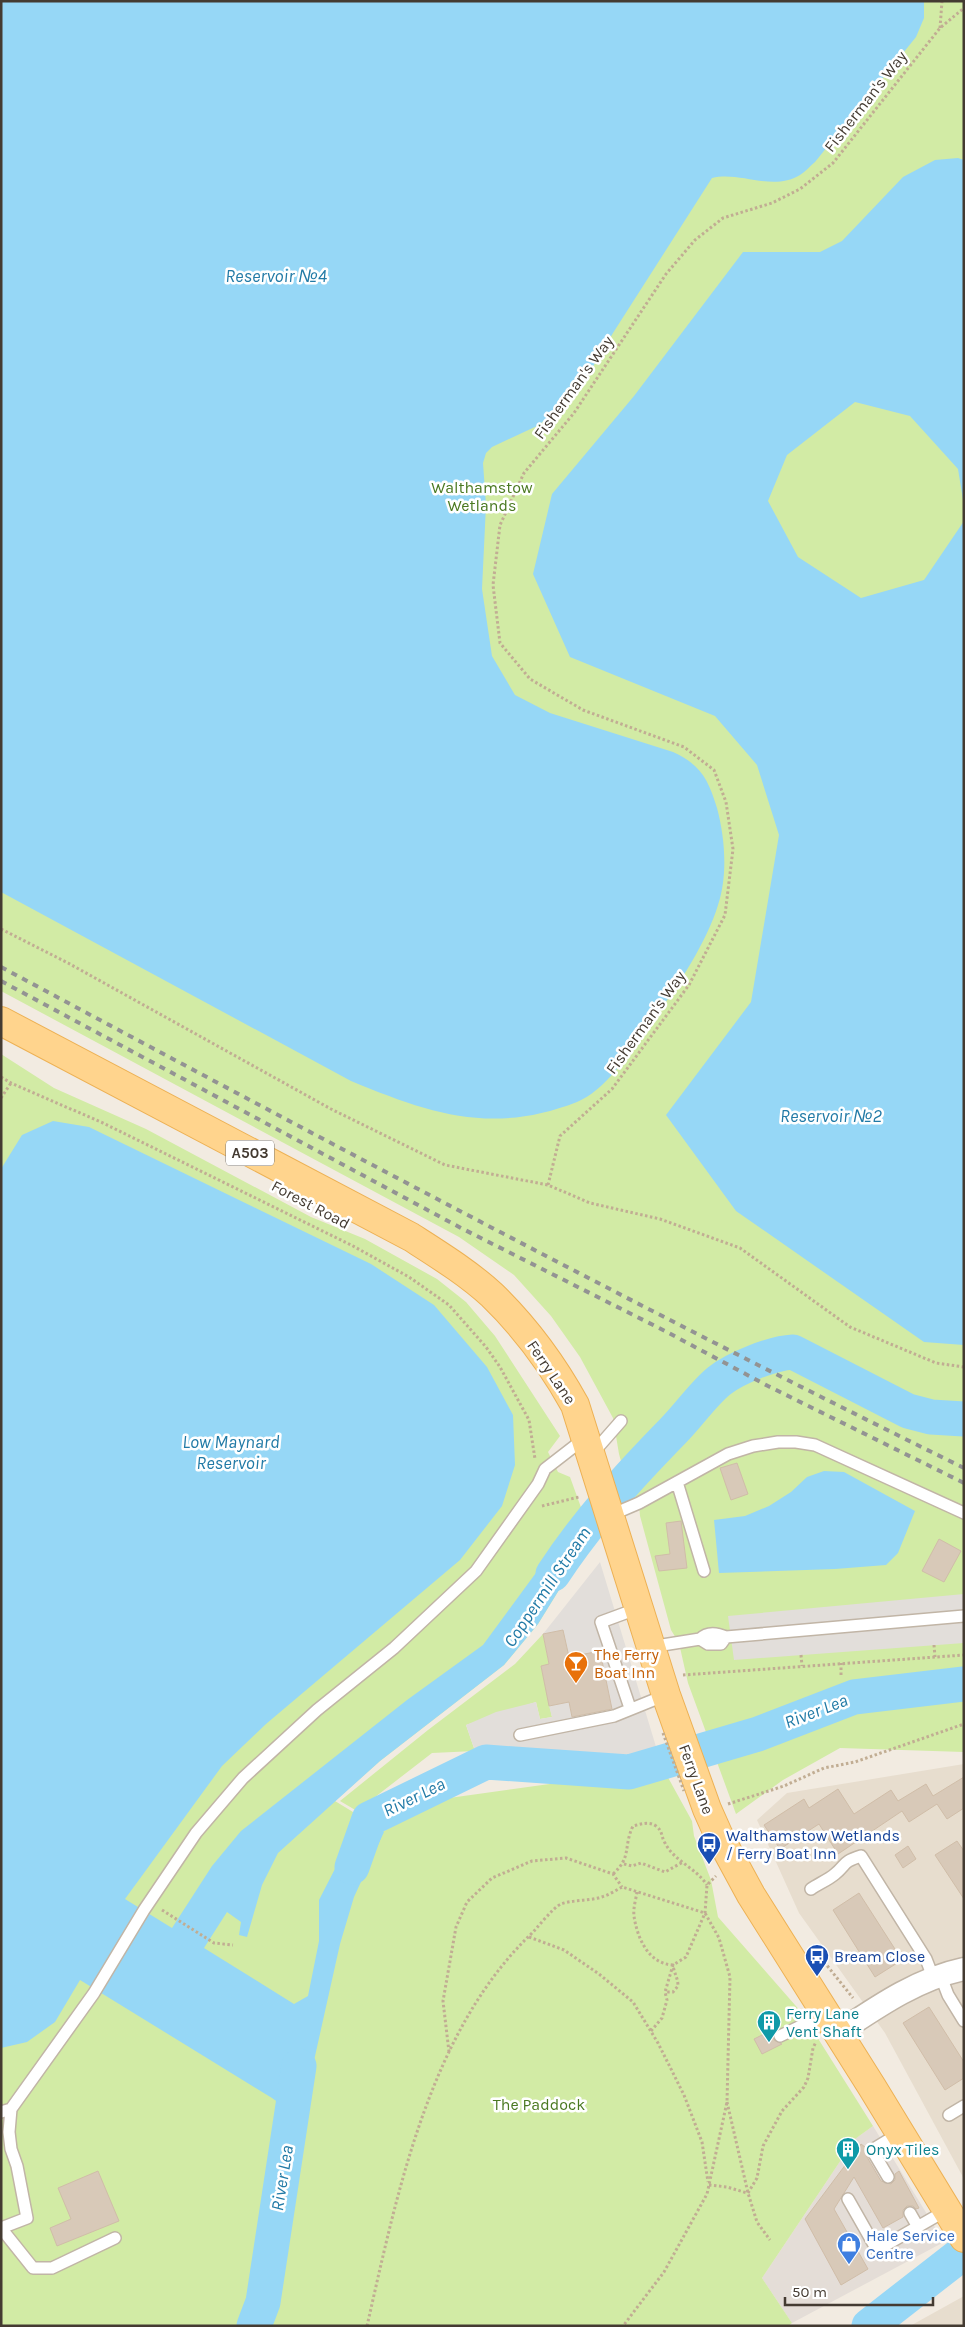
<svg xmlns="http://www.w3.org/2000/svg" width="965" height="2327" viewBox="0 0 965 2327" font-family="Karla,sans-serif">
  <rect width="100%" height="100%" fill="#f2ebe1"/>
  <path fill="#e7ddce" d="M964 1764V2179L885 2033 799 1913 757 1820 787 1793Z
    M964 2296V2326H910Z"/>
  <path fill="#e4ddd7" d="M873 2126 944 2242 792 2323 762 2278 855 2139Z"/>
  <path fill="#d2eba5" d="M1 1H964V1752L840 1748 783 1780 736 1814 688 1683 679 1643 671 1630 640 1516 639 1504 629 1490 619 1454 613 1418 580 1357 551 1316 514 1275 459 1237 1 991Z
    M1 1054 54 1088 146 1129 311 1217 365 1239 437 1279 466 1302 495 1336 560 1436 548 1452 558 1472 570 1477 587 1524 588 1543 538 1624 504 1665 380 1761 335 1801 384 1831 442 1799 600 1777 665 1772 692 1821 694 1836 711 1880 718 1917 802 2013 873 2126 855 2139 762 2278 792 2323 788 2326H1Z
    M543 1634 549 1665 541 1666 552 1717 540 1719 536 1702 466 1725 475 1751 432 1753 357 1811 340 1801 428 1730 515 1664Z"/>
  <path fill="#e2deda" d="M600 1562 657 1750 641 1755 475 1751 466 1725 496 1712 536 1702 540 1719 552 1717 549 1706 569 1702 572 1718 612 1710 600 1651 569 1657 563 1630 543 1634Z
    M964 1594V1643L734 1660 728 1616Z"/>
  <path fill="#96d7f6" d="M1 1H924V18L916 37 815 162C810 166 805 172 800 175 772 192 741 171 712 178L613 333 588 375 560 409 537 426 492 447 486 453 483 463 486 505 482 589 492 656 515 695 550 713 673 752C701 765 708 779 717 808 725 838 728 875 718 905 705 948 669 999 642 1035 625 1059 605 1090 577 1102 492 1135 431 1114 351 1081L1 892Z
    M958 158 964 160V506L958 469 910 416 855 402 787 455 768 501 798 557 861 598 924 580 964 521V1345L924 1342 736 1211 666 1115 751 1002 779 835 757 765 715 716 570 657 533 574 552 494 634 396 743 252H820L842 241 903 177 935 160Z
    M53 1121 89 1127 371 1264 434 1305 487 1367 513 1415 515 1465 502 1506 460 1560 266 1724 222 1766 125 1899 172 1928 212 1866 241 1831 407 1700 483 1645 571 1525 588 1543 538 1624 504 1665 380 1761 278 1853 262 1885 247 1937 239 1935 241 1922 227 1912 204 1948 294 2004 308 1996 319 1941V1900L362 1816 384 1832 354 1897 340 1944 301 2119 272 2098 80 1980 55 2022 27 2042 1 2048V1169L22 1135Z
    M824 1471 844 1472 915 1511 898 1553 886 1565 835 1569 719 1573 714 1520 745 1516 769 1506 791 1492 807 1477Z"/>
  <g fill="none" stroke-linecap="round" stroke-linejoin="round">
    <path stroke="#96d7f6" stroke-width="35" d="M553 1574C587 1522 629 1476 673 1431 689 1415 702 1395 719 1381 735 1368 773 1353 793 1352L908 1411 931 1417 964 1419
      M352 1867 369 1819 486 1762 629 1772 758 1734 854 1697 964 1684
      M254 2326 263 2302 299 2066
      M869 2326 964 2252"/>
  </g>
  <path fill="#d8c9b8" stroke="#d0bda8" d="M737 1463 748 1494 731 1500 720 1468Z
    M681 1521 687 1568 659 1571 655 1556 670 1554 666 1523Z
    M939 1539 961 1551 944 1582 922 1571Z
    M563 1630 569 1657 600 1651 612 1709 572 1717 569 1702 549 1706 541 1666 549 1664 543 1634Z
    M964 1777V1808L947 1819 937 1804 909 1822 902 1811 838 1854 819 1824 780 1849 764 1825 804 1799 809 1808 838 1789 854 1814 891 1790 898 1801 926 1784 933 1796Z
    M957 1841 964 1851V1899L935 1855Z
    M908 1846 916 1859 903 1868 895 1855Z
    M859 1893 902 1960 875 1977 833 1910Z
    M929 2007 964 2062V2078L945 2090 903 2023Z
    M774 2029V2040L782 2044 762 2054 754 2039Z
    M861 2144 865 2147 867 2157 881 2181 891 2184 895 2180V2174L899 2171 919 2208 916 2209 913 2206H907L903 2210V2217L883 2228 854 2177 834 2209 868 2269 841 2285 805 2219Z
    M98 2171 119 2221 57 2246 50 2228 71 2219 58 2188Z"/>
  <g fill="none" stroke-linecap="round" stroke-linejoin="round">
    <g stroke="#c1b5a6" stroke-width="14">
      <path id="lane" d="M592 1454 621 1421
        M677 1482 704 1571
        M611 1515 639 1503 728 1454 753 1446 778 1442H796L815 1445 964 1513
        M700 1639 708 1644H721L726 1637
        M650 1647 700 1639C707 1632 717 1633 726 1637L964 1616
        M630 1708 601 1622 639 1608
        M520 1735 614 1716 666 1695
        M811 1889C818 1884 828 1880 835 1874 847 1864 842 1862 861 1856L926 1959 933 1977
        M940 1974 948 1995 964 2021
        M780 2036 826 2014
        M1 2112 11 2109 94 1993 144 1910 196 1833 243 1778 317 1710 394 1648 476 1571 538 1484 545 1469 585 1438
        M949 2115 964 2106
        M888 2177 872 2150 900 2133
        M848 2199 877 2250 947 2210
        M910 2213 918 2227
        M1 2228 27 2218 17 2166 11 2149 9 2132 11 2109
        M1 2228 33 2268H52L115 2238"/>
    </g>
    <g stroke="#c1b5a6" stroke-width="25">
      <path id="street" d="M838 2033C877 2007 917 1979 964 1969"/>
    </g>
    <g stroke="#edb154" stroke-width="30">
      <path id="primary" d="M1 1021 411 1237C439 1255 468 1273 492 1295 525 1327 553 1365 575 1405L666 1695 707 1809 719 1836 751 1895 872 2087 964 2238"/>
    </g>
    <path stroke="#c1ad93" stroke-width="3" stroke-dasharray="2.5 2.5" stroke-linecap="butt" d="M940 28 942 1
      M1 929 68 963 331 1109 445 1165 548 1185 590 1203 660 1219 740 1248 850 1327 936 1363 964 1367
      M1 1077 11 1083 103 1123 353 1246 409 1277 449 1305 486 1347 500 1367 529 1420 535 1459
      M1 1098 11 1083
      M548 1185 560 1136 612 1089 689 985 725 915 733 849 726 802 714 770 684 747 583 710 530 679 500 643 493 585 500 525 524 473 574 413 666 274 695 240 723 218 772 203 800 189 833 163 940 28 964 8
      M542 1506 579 1497
      M934 1645 935 1657
      M801 1655 802 1666
      M683 1675 964 1655
      M841 1675V1663
      M728 1804 784 1786 824 1768 855 1762 964 1724
      M624 1864 632 1866 641 1863 665 1872 683 1862
      M613 1874C632 1857 623 1847 633 1826 641 1824 649 1821 656 1826 663 1831 661 1837 665 1843 674 1861 696 1868 707 1885
      M637 1892C636 1899 633 1908 634 1916 637 1937 648 1964 673 1965 674 1973 678 1978 678 1986L673 1992H665
      M162 1910 214 1943 233 1945
      M529 1937 564 1950 599 1974 633 2002 658 2043 684 2095 702 2142 708 2182
      M821 1958 853 1998
      M651 2031 662 2018 667 2000 665 1992 673 1965 686 1957 705 1913 707 1885 716 1876
      M449 2052 443 2001 456 1927 467 1902 492 1878 532 1861 566 1858 613 1874 622 1887
      M727 2102 748 2193 757 2222 770 2240
      M709 2185 727 2187 747 2193
      M748 2193 757 2178 763 2146 782 2111 804 2087 808 2078 813 2048 816 2042
      M367 2326C397 2194 429 2034 529 1936 537 1929 552 1908 561 1904 572 1900 586 1901 598 1898 607 1896 615 1891 622 1887L705 1913 719 1938 730 1977 727 2102 707 2194 664 2272 623 2326"/>
    <use href="#lane" stroke="#fff" stroke-width="11"/>
    <use href="#street" stroke="#fff" stroke-width="22"/>
    <use href="#primary" stroke="#ffd48d" stroke-width="28"/>
    <path stroke="#939393" stroke-width="4" stroke-dasharray="6 6" stroke-linecap="butt" d="M1 967C320 1138 639 1308 964 1468
      M1 981 461 1228 665 1331 768 1386 964 1483"/>
    <path stroke="#c1ad93" stroke-width="3" stroke-dasharray="2.5 2.5" stroke-linecap="butt" d="M663 1733 684 1791"/>
  </g>
  <defs>
    <g id="bar-pin" transform="scale(1.25)"><path d="M0 17L-7.5 6A9.5 9.5 0 1 1 7.5 6Z" fill="#e8710a" stroke="#fff"/><path d="M-6-5H6L.8 .8V4.5H3.5V6h-7V4.5H-.8V.8Z" fill="#fff"/></g>
    <g id="bus-pin" transform="scale(1.25)"><path d="M0 17L-7.5 6A9.5 9.5 0 1 1 7.5 6Z" fill="#1a4fb4" stroke="#fff"/><path d="M-5-6H5V4H4V6H2V4H-2V6H-4V4H-5ZM-3.5-4V0h7V-4ZM-3.5 1.2v1.5H-2V1.2ZM2 1.2v1.5H3.5V1.2Z" fill="#fff"/></g>
    <g id="building-pin" transform="scale(1.25)"><path d="M0 17L-7.5 6A9.5 9.5 0 1 1 7.5 6Z" fill="#0f9aa8" stroke="#fff"/><path d="M-4-6H4V6H1V3H-1V6H-4ZM-2.5-4.3h1.7v1.8h-1.7ZM.8-4.3h1.7v1.8H.8ZM-2.5-1h1.7V.8h-1.7ZM.8-1h1.7V.8H.8Z" fill="#fff"/></g>
    <g id="shop-pin" transform="scale(1.25)"><path d="M0 17L-7.5 6A9.5 9.5 0 1 1 7.5 6Z" fill="#3f7fe0" stroke="#fff"/><path d="M-5-2.5h2.3a2.7 3.5 0 0 1 5.4 0H5L5.5 6h-11ZM-1.5-2.5h3a1.5 2.3 0 0 0-3 0Z" fill="#fff"/></g>
  </defs>
  <g fill-rule="evenodd">
    <use href="#bar-pin" x="576" y="1663"/>
    <use href="#bus-pin" x="709" y="1844"/>
    <use href="#bus-pin" x="817" y="1956"/>
    <use href="#building-pin" x="769" y="2022"/>
    <use href="#building-pin" x="848" y="2149"/>
    <use href="#shop-pin" x="849" y="2244"/>
  </g>
  <g text-anchor="middle" stroke-width="5" stroke-linejoin="round" paint-order="stroke">
    <rect fill="#fff" stroke="#7c7670" stroke-width="1" x="226" y="1140.5" width="48" height="25" rx="4"/>
    <g font-size="15" font-weight="bold" fill="#443b32">
      <text x="250" y="1158">A503</text>
    </g>
    <g font-size="16" fill="#443b32" stroke="#fff">
      <text transform="translate(865 101) rotate(-52)" y="6">Fisherman's Way</text>
      <text transform="translate(573 387) rotate(-54)" y="6">Fisherman's Way</text>
      <text transform="translate(645 1022) rotate(-54)" y="6">Fisherman's Way</text>
      <text transform="translate(311 1204) rotate(28)" y="6">Forest Road</text>
      <text transform="translate(552 1372) rotate(56)" y="6">Ferry Lane</text>
      <text transform="translate(697 1779) rotate(70)" y="6">Ferry Lane</text>
    </g>
    <g font-size="16" fill="#4a7921" stroke="#fff">
      <text x="482" y="493">Walthamstow<tspan x="482" dy="18">Wetlands</tspan></text>
      <text x="539" y="2110">The Paddock</text>
    </g>
    <g font-size="16" fill="#c56008" stroke="#fff" text-anchor="start">
      <text x="594" y="1660">The Ferry<tspan x="594" dy="18">Boat Inn</tspan></text>
    </g>
    <g font-size="16" fill="#164399" stroke="#fff" text-anchor="start">
      <text x="726" y="1841">Walthamstow Wetlands<tspan x="726" dy="18">/ Ferry Boat Inn</tspan></text>
      <text x="834" y="1962">Bream Close</text>
    </g>
    <g font-size="16" fill="#0d838f" stroke="#fff" text-anchor="start">
      <text x="786" y="2019">Ferry Lane<tspan x="786" dy="18">Vent Shaft</tspan></text>
      <text x="866" y="2155">Onyx Tiles</text>
    </g>
    <g font-size="16" fill="#366cbe" stroke="#fff" text-anchor="start">
      <text x="866" y="2241">Hale Service<tspan x="866" dy="18">Centre</tspan></text>
    </g>
    <g font-size="18" font-style="italic" fill="#217aa6" stroke="#fff">
      <text x="276" y="282">Reservoir №4</text>
      <text x="831" y="1122">Reservoir №2</text>
      <text x="231" y="1448">Low Maynard<tspan x="231" dy="21">Reservoir</tspan></text>
      <text transform="translate(547 1587) rotate(-56)" y="6">Coppermill Stream</text>
      <text transform="translate(816 1711) rotate(-21)" y="6">River Lea</text>
      <text transform="translate(414 1797) rotate(-26)" y="6">River Lea</text>
      <text transform="translate(282 2178) rotate(-81)" y="6">River Lea</text>
    </g>
  </g>
  <rect width="965" height="2327" fill="none" stroke="#443b32" stroke-width="5"/>
  <path d="M785 2297v8h148v-8" fill="none" stroke="#443b32" stroke-width="2.5"/>
  <text x="792" y="2297" font-size="15" fill="#443b32" stroke="#ffffff" stroke-width="4" paint-order="stroke">50 m</text>
</svg>
